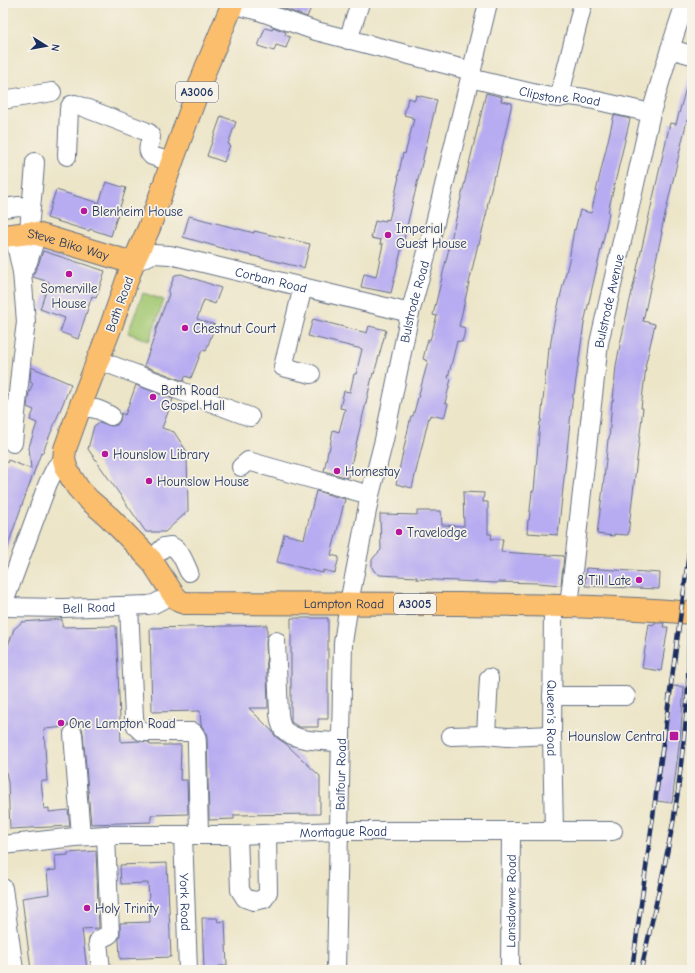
<svg xmlns="http://www.w3.org/2000/svg" width="695" height="973" viewBox="0 0 695 973" font-family="'Comic Neue',sans-serif">
  <rect width="100%" height="100%" fill="#f7f3e8"/>
  <filter id="ink" filterUnits="userSpaceOnUse"><feTurbulence type="fractalNoise" baseFrequency=".025" numOctaves="2"/><feDisplacementMap in="SourceGraphic" scale="8" xChannelSelector="R" yChannelSelector="G"/><feConvolveMatrix kernelMatrix="1 2 1 2 8 2 1 2 1" color-interpolation-filters="sRGB"/></filter>
  <filter id="wash" filterUnits="userSpaceOnUse"><feTurbulence type="fractalNoise" baseFrequency=".012" numOctaves="4" result="noise"/><feDisplacementMap in="SourceGraphic" scale="16" xChannelSelector="R" yChannelSelector="G"/><feGaussianBlur stdDeviation="0.9" result="paint"/><feColorMatrix in="noise" values="0 0 0 0 0 0 0 0 0 0 0 0 0 0 0 0 0 1.4 0 .05"/><feComposite in="paint" operator="in"/></filter>
  <g filter="url(#wash)">
    <rect width="100%" height="100%" fill="#ece5c8"/>
    <path fill="#a4c973" stroke="#607c68" d="M143 293 164 300 149 341 128 333Z"/>
    <g id="blocks">
      <path fill="#b7acf1" d="M282 3H313L307 17 280 7Z
        M273 27 286 32 285 35 290 37 286 48 276 45 274 51 258 46 265 28 272 30Z
        M689 77H692V121L687 120 661 232H662L643 321 655 324 645 367H646L641 408H643L628 535 614 534V536L597 534 603 488 607 450 608 439H609L612 401H613L616 366 621 340 670 123 676 124Z
        M486 93 502 97 501 101 512 103 496 175H494L487 207H488L479 244H478L459 326 465 328 464 335 462 342 457 341 448 378 451 379 445 403 448 404 444 418 430 415V417H429L412 488 396 484 411 416H413L428 361 423 359 428 339 430 340 437 316 433 315Z
        M416 95 437 100 391 293 361 287 364 274 376 277 383 244H380L381 240 371 238 375 221 379 222 380 220 386 221V219L389 220 399 177H398L403 153 405 154 414 119H412V117L404 115 408 98 415 100Z
        M614 115 630 119 608 212 609 213 605 232 584 323 574 394H573L558 535 527 533 528 520H529L532 491H534L540 422H541L546 370 547 371 549 347 550 348 553 327 569 260 574 229 575 230 580 210 591 213Z
        M221 116 236 122 228 144 230 145 224 162 207 156Z
        M106 182 126 188 111 236 90 229 89 231 47 218 56 190 99 203Z
        M189 216 254 233V231L310 244 304 268 232 251 183 237Z
        M43 251 105 271 96 298 92 296 78 339 60 332 65 318 40 309 49 282 33 277V275L38 265Z
        M181 274 221 288 215 304 204 300 197 319 215 325 206 351 202 350 191 378 185 376 184 381 144 366 156 332H155L169 294 168 292 175 275Z
        M313 319 367 333 369 326 386 330 374 374 373 373 348 478 324 471 328 451H329L333 430 339 432 345 409 340 408 344 391 350 392 354 374H356L362 349 308 336Z
        M31 367 71 384 42 454 41 453 18 516 5 554H3V462L7 463 8 460 31 469 29 447 37 423 30 420 34 410 27 407 29 393 33 383 30 382Z
        M136 385 173 399 162 428 174 432 187 452 188 511 165 532H146L88 449 94 426 100 422 111 426 117 425 120 421 121 416V413L125 415Z
        M316 491 345 499 331 555 339 557 335 573 323 570V573L277 562 284 534 304 539Z
        M463 492 484 493 483 502H488V534H492L491 539H503L501 552 564 556 561 585 538 583 497 582V583L416 579 417 577 380 575 374 571 372 567V560L374 557 381 550 380 514 417 515V511H441L442 525 464 526Z
        M586 568 660 573 659 589 585 586Z
        M291 618H328V719H318V727H299L291 722Z
        M62 619V627L116 626 121 742 139 741 149 742 150 745H181L180 780H187L188 814 151 815V822L91 824 83 733 82 728 78 725 72 724 67 725 66 727 44 729 47 781H41L44 809 49 808V812L68 810 70 826 10 829 8 783 5 766 3 732V660L14 629 22 622Z
        M654 623H664L663 627H668L661 671 642 668 649 624 654 625Z
        M267 625V636L266 641 268 708H249L272 731 276 737 286 744 320 776V814L234 815V819L209 820 207 739 206 732 201 725 200 711 152 712 150 628Z
        M673 686 684 687 681 729 672 803 657 801Z
        M96 851 99 928 82 929 87 970H31L22 898 49 894 47 871 56 870 55 856 68 855V853Z
        M167 863 171 957 120 959 119 939 120 934V923L150 922 148 883 121 884 120 865Z
        M202 918H217L218 922 225 921 227 966H219V970H204Z"/>
    </g>
  </g>
  <g filter="url(#ink)">
    <use href="#blocks" fill-opacity="0" stroke="#646f83" stroke-width="1"/>
    <g fill="none" stroke-linecap="round" stroke-linejoin="round">
      <g stroke="#646f83" stroke-width="20">
        <g id="minor">
          <path d="M232 4 247 8 256 10 316 31 472 71"/>
          <path d="M348 40 360 3"/>
          <path d="M670 49 692 55"/>
          <path id="s1" d="M470 78 545 96 559 98 570 96 585 98 651 113"/>
          <path d="M559 98 583 3"/>
          <path d="M3 100 52 92"/>
          <path d="M67 156 69 109 71 105 75 104 145 131 149 133 151 137C150 144 145 150 152 156L172 162"/>
          <path d="M3 208 19 206 31 208"/>
          <path d="M29 233C30 210 34 186 35 162"/>
          <path id="s2" d="M133 263 153 254 170 255 410 313"/>
          <path d="M22 272 28 262 37 234"/>
          <path d="M303 287 283 367 311 374"/>
          <path d="M98 360 250 417"/>
          <path d="M80 408C93 407 99 409 111 416"/>
          <path d="M13 443 22 354 26 322 22 272 14 235"/>
          <path d="M241 467 248 461 301 476 370 495"/>
          <path d="M151 560 164 547 171 546C181 550 184 562 189 572"/>
          <path d="M3 603 6 597 48 483 56 467 64 460"/>
          <path id="s3" d="M553 605 552 735 554 831"/>
          <path d="M129 606 134 717C135 725 136 729 144 732H193C197 736 197 740 197 746L199 834"/>
          <path id="s4" d="M569 606 599 343 651 113 670 49 685 3"/>
          <path id="s5" d="M3 607 63 608 148 605 154 604 173 594"/>
          <path d="M276 641 279 714C280 719 280 724 283 729 295 742 324 741 340 742"/>
          <path d="M489 678 486 735 507 737 552 735"/>
          <path d="M552 696H626"/>
          <path d="M73 734 81 836"/>
          <path d="M451 736 486 735"/>
          <path id="s6" d="M183 835 188 970"/>
          <path d="M238 835 240 890 245 898 254 901 264 899 268 892 267 834"/>
          <path id="s7" d="M3 845 75 837 106 835H238L339 831H613"/>
          <path d="M3 888 14 970"/>
          <path d="M101 970 98 942C101 936 106 938 110 934L106 835"/>
          <path id="s8" d="M336 970 343 643 349 603 370 495 384 440 410 313 434 227 488 3"/>
          <path id="s9" d="M510 970 511 831"/>
        </g>
      </g>
      <g stroke="#646f83" stroke-width="24">
        <g id="major">
          <path id="s10" d="M233 3 206 68 172 162 149 228 133 263 111 326 83 399 65 449 64 460 67 470 71 477 78 488 88 499 109 517 151 560 173 594 179 601 185 603C275 603 366 603 457 604 535 605 614 606 692 613"/>
          <path id="s11" d="M3 236 29 233 37 234 133 263"/>
        </g>
      </g>
      <use href="#minor" stroke="#fff" stroke-width="18"/>
      <use href="#major" stroke="#fabe6d" stroke-width="22"/>
      <g stroke="#1b2f5e" stroke-width="4.5">
        <path id="rail" d="M632 970 692 531
          M641 970 664 868 673 823 678 791 686 719 688 687 689 624 692 596"/>
      </g>
      <use href="#rail" stroke="#f7f3e8" stroke-width="3" stroke-dasharray="9" stroke-linecap="butt"/>
    </g>
  </g>
  <g fill="#b5179e" stroke="#f7f3e8" stroke-width="1.5">
    <circle cx="84" cy="211" r="4"/>
    <circle cx="388" cy="235" r="4"/>
    <circle cx="69" cy="274" r="4"/>
    <circle cx="185" cy="328" r="4"/>
    <circle cx="153" cy="397" r="4"/>
    <circle cx="105" cy="454" r="4"/>
    <circle cx="337" cy="471" r="4"/>
    <circle cx="149" cy="481" r="4"/>
    <circle cx="399" cy="532" r="4"/>
    <circle cx="639" cy="580" r="4"/>
    <circle cx="61" cy="723" r="4"/>
    <rect x="669" y="731" width="10" height="10" rx="2"/>
    <circle cx="87" cy="908" r="4"/>
  </g>
  <g text-anchor="middle" stroke-width="3.5" stroke-linejoin="round" paint-order="stroke">
    <g fill="#f7f3e8" stroke="#5d6a87" stroke-width="1">
      <rect x="176" y="82" width="42" height="20" rx="3"/>
      <rect x="394" y="594" width="42" height="20" rx="3"/>
    </g>
    <g font-size="12" font-weight="bold" fill="#1b2f5e">
      <text x="197" y="96">A3006</text>
      <text x="415" y="608">A3005</text>
    </g>
    <g font-size="13" fill="#1b2f5e" stroke="#f7f3e8">
      <text dy="5" stroke="none"><textPath href="#s1" startOffset="92">Clipstone Road</textPath></text>
      <text dy="5" stroke="none"><textPath href="#s11" startOffset="67">Steve Biko Way</textPath></text>
      <text dy="5" stroke="none"><textPath href="#s2" startOffset="143">Corban Road</textPath></text>
      <text dy="5" stroke="none"><textPath href="#s4" startOffset="308">Bulstrode Avenue</textPath></text>
      <text dy="5" stroke="none"><textPath href="#s8" startOffset="676">Bulstrode Road</textPath></text>
      <text transform="translate(119 304) rotate(-70)" y="5">Bath Road</text>
      <text dy="5" stroke="none"><textPath href="#s10" startOffset="837">Lampton Road</textPath></text>
      <text dy="5" stroke="none"><textPath href="#s5" startOffset="86">Bell Road</textPath></text>
      <text dy="5" stroke="none"><textPath href="#s3" startOffset="113">Queen's Road</textPath></text>
      <text dy="5" stroke="none"><textPath href="#s8" startOffset="196">Balfour Road</textPath></text>
      <text dy="5" stroke="none"><textPath href="#s7" startOffset="341">Montague Road</textPath></text>
      <text dy="5" stroke="none"><textPath href="#s9" startOffset="69">Lansdowne Road</textPath></text>
      <text dy="5" stroke="none"><textPath href="#s6" startOffset="67">York Road</textPath></text>
    </g>
    <g font-size="13" fill="#1b2f5e" stroke="#f7f3e8" text-anchor="start">
      <text x="92" y="216">Blenheim House</text>
      <text x="396" y="233">Imperial<tspan x="396" dy="15">Guest House</tspan></text>
      <text x="69" y="293" text-anchor="middle">Somerville<tspan x="69" dy="15">House</tspan></text>
      <text x="193" y="333">Chestnut Court</text>
      <text x="161" y="395">Bath Road<tspan x="161" dy="15">Gospel Hall</tspan></text>
      <text x="113" y="459">Hounslow Library</text>
      <text x="345" y="476">Homestay</text>
      <text x="157" y="486">Hounslow House</text>
      <text x="407" y="537">Travelodge</text>
      <text x="631" y="585" text-anchor="end">8 Till Late</text>
      <text x="69" y="728">One Lampton Road</text>
      <text x="665" y="741" text-anchor="end">Hounslow Central</text>
      <text x="95" y="913">Holy Trinity</text>
    </g>
  </g>
  <rect width="695" height="973" fill="none" stroke="#f7f3e8" stroke-width="16"/>
  <g transform="translate(46 46) rotate(101)" stroke="#f7f3e8" stroke-width="3" paint-order="stroke">
  <path d="M0-3L7 15L0 10L-7 15Z" fill="#1b2f5e"/>
  <text y="-6" font-size="11" font-weight="bold" text-anchor="middle" fill="#1b2f5e">N</text>
  </g>
</svg>
